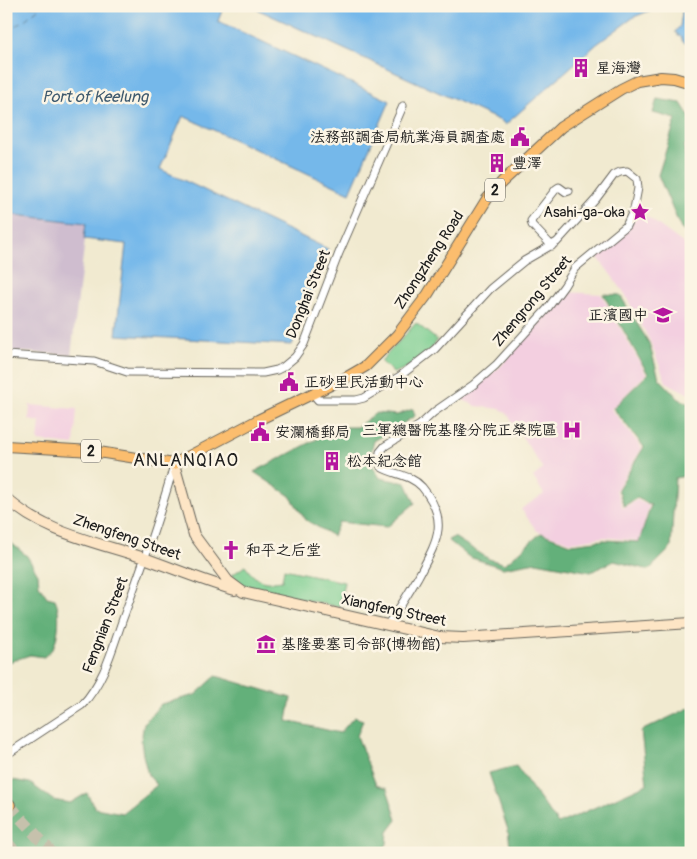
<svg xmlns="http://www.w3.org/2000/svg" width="697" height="859" viewBox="0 0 697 859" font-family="Pangolin,'LXGW WenKai TC',sans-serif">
  <rect width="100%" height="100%" fill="#fcf5e5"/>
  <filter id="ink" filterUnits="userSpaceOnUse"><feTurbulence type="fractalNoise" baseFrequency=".02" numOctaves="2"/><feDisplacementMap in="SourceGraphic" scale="10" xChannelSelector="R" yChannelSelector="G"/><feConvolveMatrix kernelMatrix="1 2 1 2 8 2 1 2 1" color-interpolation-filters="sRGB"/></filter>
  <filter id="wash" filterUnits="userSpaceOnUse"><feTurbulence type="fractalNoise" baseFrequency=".0096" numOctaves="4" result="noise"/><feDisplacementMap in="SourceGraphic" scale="20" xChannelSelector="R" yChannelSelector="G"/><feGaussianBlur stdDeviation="1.12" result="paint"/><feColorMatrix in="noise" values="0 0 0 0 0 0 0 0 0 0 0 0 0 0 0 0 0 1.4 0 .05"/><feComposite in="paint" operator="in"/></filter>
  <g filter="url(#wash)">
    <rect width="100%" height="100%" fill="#f1ead0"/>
    <path fill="#f3cfe0" d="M641 215 649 218 691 249V395L666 382 649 339 623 291 596 255Z
      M566 292 601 294 646 374 611 409 642 448 616 490 623 508 637 500 649 506 639 541 604 537 571 542 537 531 521 509 544 494 533 477 543 469 506 412 500 409 476 406 461 399 500 367Z
      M30 405 77 409 74 445 38 441 40 422 29 420Z"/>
    <path fill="#cfbdcf" d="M6 214 87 223 71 355 6 351Z"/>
    <path fill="#7acd90" stroke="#4b7456" d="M416 323 437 340C430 356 409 368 393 373L381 361Z
      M245 566C257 582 263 584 282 581L284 569 344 582 339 607 242 586 232 575Z"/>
    <path fill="#63b07a" stroke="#40664b" d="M657 99 681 103 691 119V142L684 146 685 157 691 159V237L681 229 658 175 676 119 653 113Z
      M603 294 620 295 649 343 659 378 679 399 691 404V489L686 476 675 478 671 548 649 570 614 561 591 572 536 562 503 568 469 557 448 540 454 537 489 559 505 564 541 533 571 544 604 540 639 542 651 505 637 498 624 506 618 489 644 447 613 408 648 374Z
      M413 409 415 416 374 441 369 460 380 478 406 483 415 503 387 527 339 522 333 536 306 520 290 496 254 472 340 427H357L376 413 397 415Z
      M6 536 10 542 27 556 38 574 39 585 47 597 55 599C61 611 59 636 53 648 51 651 47 654 44 657L30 655 6 663Z
      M216 676 291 698 287 721 340 733 354 717 363 720 357 736 376 785 387 789 397 820 388 832 387 844 381 853H6V809L9 796 6 779 30 783 53 800 70 803 87 793 95 808 122 813 157 785 148 775 143 755 141 741 144 723 161 704 195 695Z
      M691 707V853H511L508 830 489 773 516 766 558 824 647 784 641 731Z"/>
    <path fill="#74b8ea" stroke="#486a83" d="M6 6H224L218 21 390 101 350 193 183 116 160 169 328 249 292 345 116 335 126 244 84 239 86 223 6 214Z
      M250 6H661L634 17 597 44 505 125 503 122Z
      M683 6H691V46L682 41V38L675 32 680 26Z"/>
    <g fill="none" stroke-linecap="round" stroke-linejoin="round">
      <path stroke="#3f5a6e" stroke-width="1" stroke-dasharray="6 5" stroke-linecap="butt" d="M6 31 22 22 42 6"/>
    </g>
  </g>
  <g filter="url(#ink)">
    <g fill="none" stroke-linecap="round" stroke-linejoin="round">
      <path stroke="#c6c1ac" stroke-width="12" stroke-dasharray="12 6" stroke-linecap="butt" d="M9 805 52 853
        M6 841 16 853"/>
      <g stroke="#67645b" stroke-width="9">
        <path id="street" d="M552 246 532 225 531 221 556 189 559 187 566 192 569 191
          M6 355 94 361 127 372 263 373 277 370 283 367 295 357 304 344 339 253 403 106
          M313 394 318 400H356L364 398 400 376 435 349 490 289 513 270 524 261 557 242 596 199 614 175 620 172 627 171 637 179 638 188 634 209 626 226 575 268 564 286 547 309 496 365 473 385 434 412 420 425 385 446 380 452 379 460 381 467C394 475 410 474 422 487 451 522 436 543 418 577 408 594 399 610 387 625
          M6 755 82 705C106 679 113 645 125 613 143 564 160 515 174 465"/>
      </g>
      <g stroke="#67645b" stroke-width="12">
        <path id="secondary" d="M174 464 194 535 228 581 243 592 440 637 463 638 691 623
          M6 498C42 532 96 542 141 557 173 568 203 581 235 590"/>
      </g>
      <g stroke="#67645b" stroke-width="12">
        <path id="primary" d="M6 446 92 451 174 464 258 420 347 377 366 366 397 335 428 294 487 199 502 182 561 127 621 89 637 81 661 77 674 78 691 83"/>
      </g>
      <g stroke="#67645b" stroke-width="14">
        <path id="highway" d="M6 802 9 805"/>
      </g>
      <use href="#street" stroke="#fff" stroke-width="7"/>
      <use href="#secondary" stroke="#fde5c5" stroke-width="10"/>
      <use href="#primary" stroke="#fbbd6e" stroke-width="10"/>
      <use href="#highway" stroke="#fbbd6e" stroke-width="12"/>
    </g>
  </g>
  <defs>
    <g id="building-bare" transform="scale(1.5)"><path d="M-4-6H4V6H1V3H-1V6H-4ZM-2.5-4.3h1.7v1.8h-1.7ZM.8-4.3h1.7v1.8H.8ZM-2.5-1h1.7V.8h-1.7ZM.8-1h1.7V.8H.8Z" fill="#b5179e" stroke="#fcf5e5" stroke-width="2.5" paint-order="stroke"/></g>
    <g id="civic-bare" transform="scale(1.5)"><path d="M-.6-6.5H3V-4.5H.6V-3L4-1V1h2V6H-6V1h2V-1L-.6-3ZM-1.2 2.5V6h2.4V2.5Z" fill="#b5179e" stroke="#fcf5e5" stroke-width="2.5" paint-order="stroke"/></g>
    <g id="sight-bare" transform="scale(1.5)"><path d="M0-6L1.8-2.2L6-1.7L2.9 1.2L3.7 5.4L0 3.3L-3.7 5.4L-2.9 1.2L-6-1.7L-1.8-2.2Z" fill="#b5179e" stroke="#fcf5e5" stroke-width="2.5" paint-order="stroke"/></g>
    <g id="school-bare" transform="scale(1.5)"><path d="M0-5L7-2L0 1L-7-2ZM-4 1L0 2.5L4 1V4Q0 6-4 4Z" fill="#b5179e" stroke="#fcf5e5" stroke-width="2.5" paint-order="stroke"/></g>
    <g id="hospital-bare" transform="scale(1.5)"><path d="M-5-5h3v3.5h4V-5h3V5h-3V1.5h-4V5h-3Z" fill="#b5179e" stroke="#fcf5e5" stroke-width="2.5" paint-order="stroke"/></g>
    <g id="church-bare" transform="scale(1.5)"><path d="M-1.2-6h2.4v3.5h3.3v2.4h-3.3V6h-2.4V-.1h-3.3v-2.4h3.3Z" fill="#b5179e" stroke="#fcf5e5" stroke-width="2.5" paint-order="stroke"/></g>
    <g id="museum-bare" transform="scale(1.5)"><path d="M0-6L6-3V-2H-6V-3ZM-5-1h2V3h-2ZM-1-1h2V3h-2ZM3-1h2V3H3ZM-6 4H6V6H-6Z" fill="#b5179e" stroke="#fcf5e5" stroke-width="2.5" paint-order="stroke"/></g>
  </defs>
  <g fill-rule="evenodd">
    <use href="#building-bare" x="581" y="68"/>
    <use href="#civic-bare" x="520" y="137"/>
    <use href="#building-bare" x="497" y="163"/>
    <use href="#sight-bare" x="640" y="212"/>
    <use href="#school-bare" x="663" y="315"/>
    <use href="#civic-bare" x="289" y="382"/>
    <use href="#hospital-bare" x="572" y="430"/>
    <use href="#civic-bare" x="260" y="432"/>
    <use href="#building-bare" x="332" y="461"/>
    <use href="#church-bare" x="231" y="550"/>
    <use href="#museum-bare" x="266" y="644"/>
  </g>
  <g text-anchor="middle" stroke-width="5" stroke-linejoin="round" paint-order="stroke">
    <g fill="#fcf5e5" stroke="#5f5d58" stroke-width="1">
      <rect x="485" y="178.5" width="20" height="23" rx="4"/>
      <rect x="81" y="439.5" width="20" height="23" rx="4"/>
    </g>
    <g font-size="14" font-weight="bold" fill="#1c1c1c">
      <text x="495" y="195">2</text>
      <text x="91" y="456">2</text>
    </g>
    <g font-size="15" fill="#1c1c1c" stroke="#fcf5e5" text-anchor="start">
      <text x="596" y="73">星海灣</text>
      <text x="505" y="142" text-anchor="end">法務部調查局航業海員調查處</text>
      <text x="512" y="168">豐澤</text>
      <text x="625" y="217" text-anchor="end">Asahi-ga-oka</text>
      <text x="648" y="320" text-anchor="end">正濱國中</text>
      <text x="304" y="387">正砂里民活動中心</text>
      <text x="557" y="435" text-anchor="end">三軍總醫院基隆分院正榮院區</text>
      <text x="275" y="437">安瀾橋郵局</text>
      <text x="347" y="466">松本紀念館</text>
      <text x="246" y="555">和平之后堂</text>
      <text x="281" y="649">基隆要塞司令部(博物館)</text>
    </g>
    <g font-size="15" fill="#1c1c1c" stroke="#fcf5e5">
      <text transform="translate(429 260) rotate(-57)" y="5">Zhongzheng Road</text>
      <text transform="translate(308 294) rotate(-68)" y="5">Donghai Street</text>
      <text transform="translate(532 301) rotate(-50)" y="5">Zhengrong Street</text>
      <text transform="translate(127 537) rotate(19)" y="5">Zhengfeng Street</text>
      <text transform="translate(394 610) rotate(12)" y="5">Xiangfeng Street</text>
      <text transform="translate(105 625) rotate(-69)" y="5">Fengnian Street</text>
    </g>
    <g font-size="16" font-style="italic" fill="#3f5a6e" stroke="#fcf5e5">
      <text x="95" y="102">Port of Keelung</text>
    </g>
    <g font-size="18" letter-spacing="1" fill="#1c1c1c" stroke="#fcf5e5">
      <text x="186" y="466">ANLANQIAO</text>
    </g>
  </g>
  <rect width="697" height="859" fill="none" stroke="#fcf5e5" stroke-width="25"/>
</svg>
